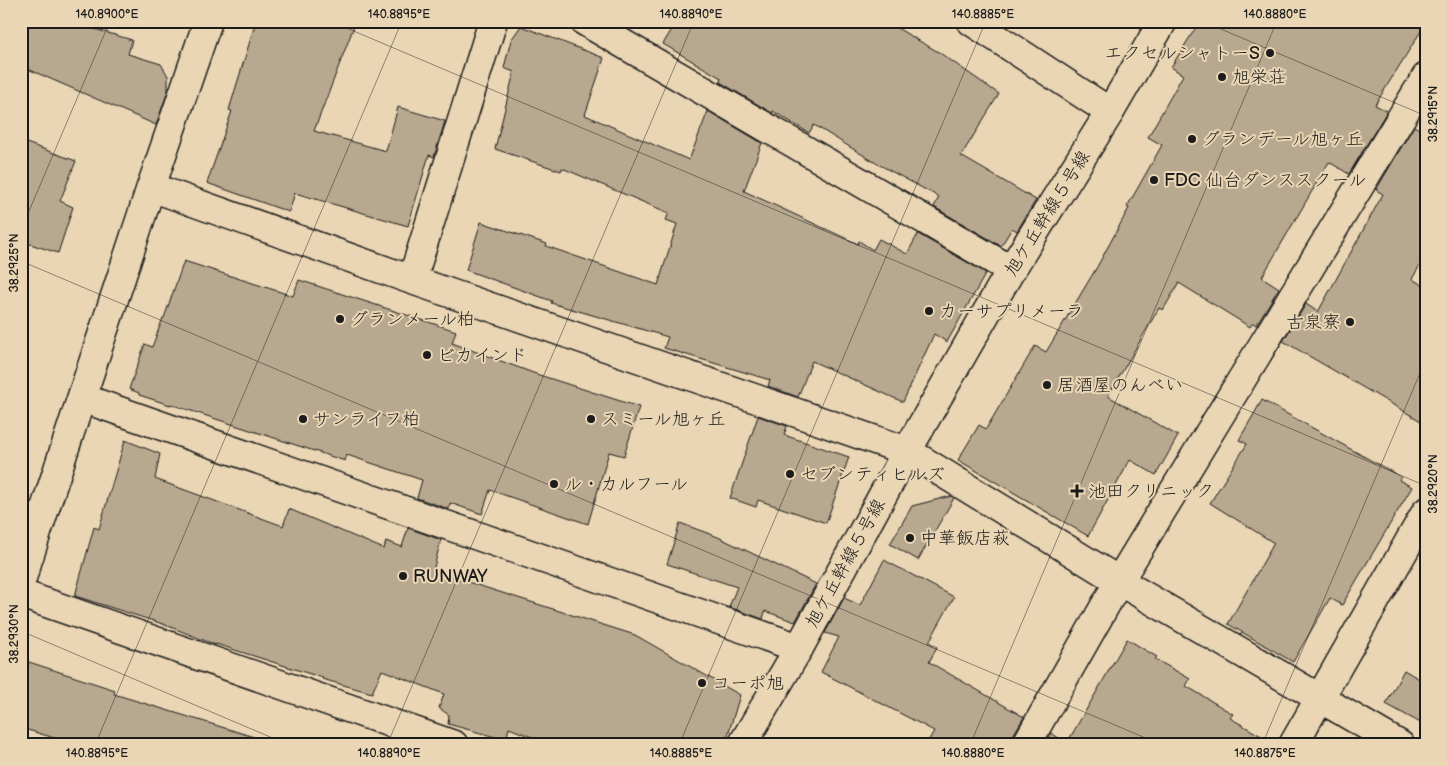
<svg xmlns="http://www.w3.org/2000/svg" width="1447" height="766" viewBox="0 0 1447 766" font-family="'Balsamiq Sans','Klee One',sans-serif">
  <rect width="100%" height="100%" fill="#ead6b4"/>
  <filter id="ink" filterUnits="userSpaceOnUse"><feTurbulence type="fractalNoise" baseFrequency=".02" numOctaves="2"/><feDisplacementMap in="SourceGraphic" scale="10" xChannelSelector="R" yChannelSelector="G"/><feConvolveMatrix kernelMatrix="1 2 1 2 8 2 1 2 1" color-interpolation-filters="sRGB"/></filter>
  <g filter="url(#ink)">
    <path fill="#b8a88f" stroke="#1c1c1c" d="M21 21H67L132 40 128 54 161 64 168 76V91L156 125 21 66Z
      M256 21H356L314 131 386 151 398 107 445 121 434 157 429 155 408 226 295 193 289 212 207 183 232 111 229 110Z
      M677 21H885L940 53 999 94 961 156 1036 200 1017 231 1012 228 1001 246 934 207 939 197 876 163 814 125 809 133 773 111 772 113 720 82 721 78 663 44Z
      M1200 21H1426V23L1375 105 1387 111 1349 174 1329 162 1262 277 1279 288 1256 325 1253 323 1250 327 1179 283 1163 310 1159 308 1108 396 1178 436 1156 475 1130 460 1088 536 958 460 979 425 986 429 1035 346 1046 352 1097 267 1129 208 1127 207 1162 145 1148 137 1183 75 1171 67Z
      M521 26 604 58 585 115 689 160 708 111 762 143 744 191 858 244 859 241 873 250 879 239 907 254 918 234 986 273 947 342 934 334 903 402 812 361 798 397 768 386 770 380 664 348 668 337 551 303 552 301 466 270 481 222 547 244 546 246 658 285 677 224 666 220 669 213 562 168 561 171 495 149 514 72 504 68 511 40Z
      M1414 126 1426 133V255L1412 279 1426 287V424L1283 341 1306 304 1318 312 1383 194 1376 190Z
      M21 141 76 161 60 201 73 207 58 253 21 241Z
      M184 261 293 296 299 280 456 331 452 343 536 374 639 407 624 456 609 452 588 524 490 490 482 514 450 503 449 509 417 498 422 480 347 455 345 461 170 404V405L139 395V393L129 389 145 344 152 347 163 318H164Z
      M1262 400 1401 477 1399 480 1412 487 1342 605 1330 598 1293 662 1228 624 1274 543 1210 503 1247 444 1239 440Z
      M758 416 787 426 784 435 849 457 826 523 758 500 756 507 730 498Z
      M125 440 160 454 155 479 283 526 289 509 384 549 386 541 402 547 408 528 441 540 433 571 635 635 740 695 725 745H553L509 728 506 740 448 724 449 715 439 708 444 694 382 670 372 693 322 679 323 678 216 644V645L163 624 75 596 94 527 99 529Z
      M951 496 954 498 918 560 890 544 912 506Z
      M680 523 718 537 816 584 795 622 765 611 763 619 729 607 737 587 667 564Z
      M884 560 954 597 929 642 937 647 929 662 1024 717 1012 737 1010 745H926L934 731 821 672 839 637 825 633 844 598 860 605Z
      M1127 639 1157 657 1155 659 1190 679 1186 686 1233 714 1230 718 1277 745H1044L1051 733 1067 743Z
      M29 662 115 690 114 694 254 737 253 745H78L21 728V687Z
      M1404 670 1426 683V726L1386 704Z"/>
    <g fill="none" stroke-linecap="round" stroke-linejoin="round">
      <g stroke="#1c1c1c" stroke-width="31">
        <path id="street" d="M584 21 1011 270
          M971 21 1110 112
          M151 187 208 21
          M412 280 493 21
          M82 398 799 648
          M21 581 151 187 412 280 907 451 1119 581 1400 745
          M21 594 454 745
          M1026 745 1119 581 1426 77
          M1293 745 1426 512"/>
      </g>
      <g stroke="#1c1c1c" stroke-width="31">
        <path id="secondary" d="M742 745 799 648 907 451 1011 270 1110 112 1163 21"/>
      </g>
      <use href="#street" stroke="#ead6b4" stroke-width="28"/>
      <use href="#secondary" stroke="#ead6b4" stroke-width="28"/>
    </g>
  </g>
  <path fill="none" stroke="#1c1c1c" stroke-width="1" stroke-opacity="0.45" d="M330 21 1426 486M1202 21 1426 116M21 230 110 21M21 261 1162 745M21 631 289 745M95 745 402 21M387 745 694 21M679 745 986 21M970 745 1277 21M1262 745 1426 359"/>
  <g fill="#1c1c1c" stroke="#ead6b4" stroke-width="2">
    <circle cx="1270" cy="53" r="5"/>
    <circle cx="1222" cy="77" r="5"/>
    <circle cx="1192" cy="139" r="5"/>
    <circle cx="1154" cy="180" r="5"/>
    <circle cx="929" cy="311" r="5"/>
    <circle cx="340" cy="319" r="5"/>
    <circle cx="1350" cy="322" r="5"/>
    <circle cx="427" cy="355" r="5"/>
    <circle cx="1047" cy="385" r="5"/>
    <circle cx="303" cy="419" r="5"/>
    <circle cx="591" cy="419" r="5"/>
    <circle cx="790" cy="474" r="5"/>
    <circle cx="554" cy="484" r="5"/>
    <path d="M1074.5 483.5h5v5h5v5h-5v5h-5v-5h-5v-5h5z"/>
    <circle cx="910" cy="538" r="5"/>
    <circle cx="403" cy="576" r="5"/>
    <circle cx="702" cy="683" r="5"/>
  </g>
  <g text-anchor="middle" stroke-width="4" stroke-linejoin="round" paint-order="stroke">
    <g font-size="18" fill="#1c1c1c" stroke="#ead6b4" text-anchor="start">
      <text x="1260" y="59" text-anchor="end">エクセルシャトーS</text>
      <text x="1232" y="83">旭栄荘</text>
      <text x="1202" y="145">グランデール旭ヶ丘</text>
      <text x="1164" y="186">FDC 仙台ダンススクール</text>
      <text x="939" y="317">カーサプリメーラ</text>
      <text x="350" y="325">グランメール柏</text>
      <text x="1340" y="328" text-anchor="end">古泉寮</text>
      <text x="437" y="361">ビカインド</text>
      <text x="1057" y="391">居酒屋のんべい</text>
      <text x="313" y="425">サンライフ柏</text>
      <text x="601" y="425">スミール旭ヶ丘</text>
      <text x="800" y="480">セブンティヒルズ</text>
      <text x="564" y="490">ル・カルフール</text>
      <text x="1088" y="497">池田クリニック</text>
      <text x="920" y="544">中華飯店萩</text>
      <text x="413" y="582">RUNWAY</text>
      <text x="712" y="689">コーポ旭</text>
    </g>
    <g font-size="18" fill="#1c1c1c" stroke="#ead6b4">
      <text transform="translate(1047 213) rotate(-58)" y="6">旭ケ丘幹線５号線</text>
      <text transform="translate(845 563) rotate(-61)" y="6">旭ケ丘幹線５号線</text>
    </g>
  </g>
  <rect width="1447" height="766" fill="none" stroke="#ead6b4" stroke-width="55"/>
  <rect x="28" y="28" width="1392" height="710" fill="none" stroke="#1c1c1c" stroke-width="2"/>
  <g font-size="12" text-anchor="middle" fill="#1c1c1c">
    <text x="107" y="18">140.8900°E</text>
    <text x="399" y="18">140.8895°E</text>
    <text x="691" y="18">140.8890°E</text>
    <text x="983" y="18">140.8885°E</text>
    <text x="1275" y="18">140.8880°E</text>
    <text transform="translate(1433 114) rotate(-90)" y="4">38.2915°N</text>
    <text transform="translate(14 263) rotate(-90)" y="4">38.2925°N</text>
    <text transform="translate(1433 484) rotate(-90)" y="4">38.2920°N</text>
    <text transform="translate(14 634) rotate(-90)" y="4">38.2930°N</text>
    <text x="97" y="757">140.8895°E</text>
    <text x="389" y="757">140.8890°E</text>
    <text x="681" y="757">140.8885°E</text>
    <text x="973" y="757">140.8880°E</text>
    <text x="1265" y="757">140.8875°E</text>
  </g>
</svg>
